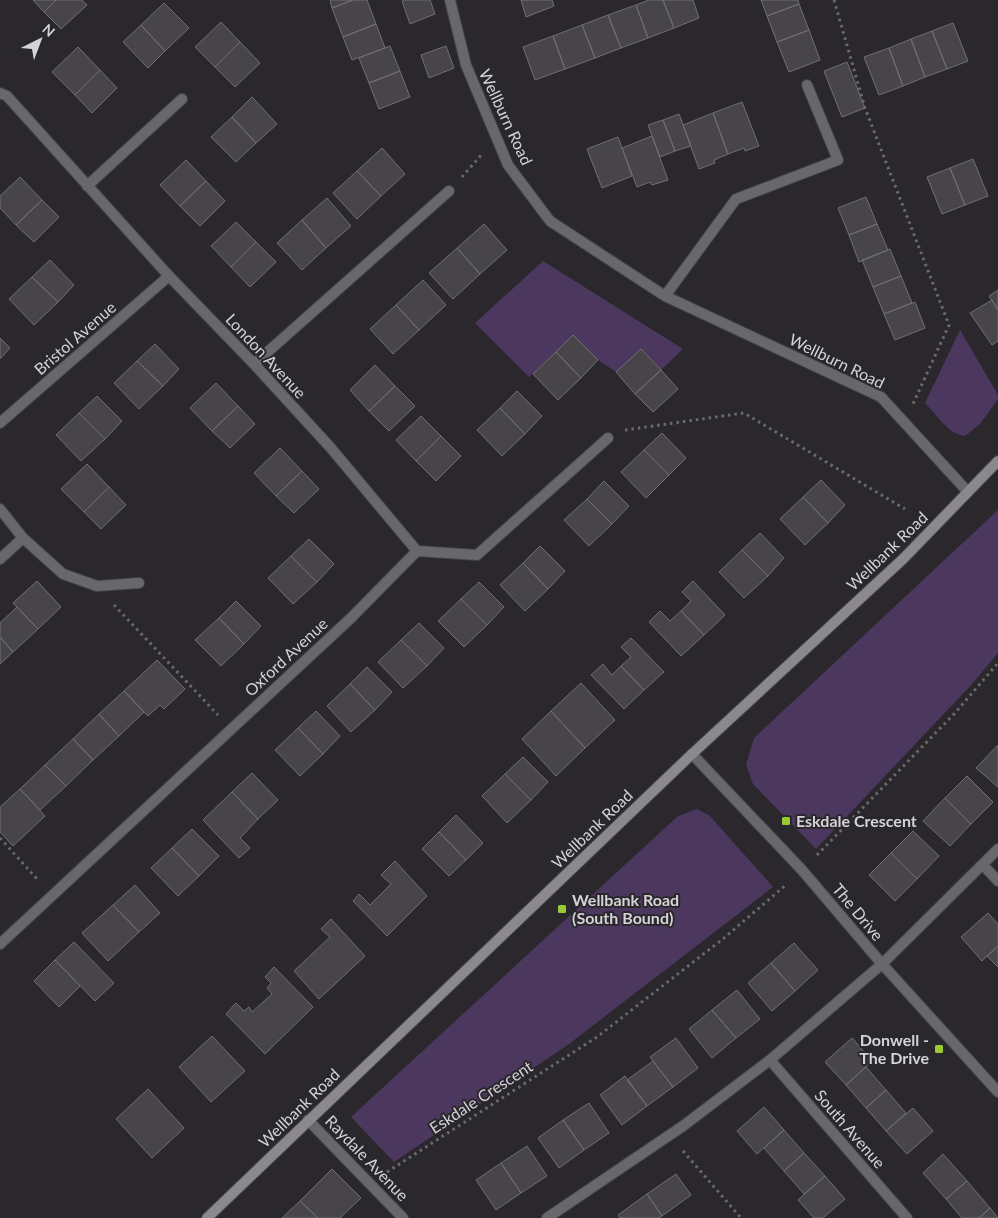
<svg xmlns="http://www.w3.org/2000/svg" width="998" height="1218" viewBox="0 0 998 1218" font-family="Lato,sans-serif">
  <rect width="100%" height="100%" fill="#2a282d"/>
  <path fill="#4c385f" d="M543 261 683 349 661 370 641 349 616 372 598 360 573 336 529 377 475 323Z
    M960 330 998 395V399L980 424 965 436C948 434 937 415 925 403Z
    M998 510V653L972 684 816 849 753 784 746 765 754 738Z
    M697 809 710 816 773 887 569 1044 394 1162 351 1117 678 816Z"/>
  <path fill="#47454a" stroke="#716f74" d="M33 0H56L44 12Z
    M56 0H82L87 5 61 29 44 12Z
    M330 0H353L332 8Z
    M353 0H367L376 24 343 37 332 8Z
    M404 0H430L435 14 410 24 402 1Z
    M521 0H552L554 6 526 17Z
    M649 0H663L674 28 648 38 636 5Z
    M663 0H693L699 18 674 28Z
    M761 0H798L799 4 767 16Z
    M164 3 189 28 165 51 141 25Z
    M799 4 809 30 777 42 767 16Z
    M636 5 648 38 621 48 608 15Z
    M608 15 621 48 595 58 582 25Z
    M221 22 240 42 215 67 195 47Z
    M953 23 968 61 947 69 932 31Z
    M376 24 385 48 352 60 343 37Z
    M141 25 165 51 148 68 123 42Z
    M582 25 595 58 565 69 553 36Z
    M809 30 820 60 789 72 777 42Z
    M932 31 947 69 925 77 911 39Z
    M553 36 565 69 535 80 523 47Z
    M911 39 925 77 903 86 889 48Z
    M240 42 260 63 235 87 215 67Z
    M390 46 400 71 369 83 359 58Z
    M446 46 454 68 429 78 421 55Z
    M78 47 100 70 75 95 52 72Z
    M889 48 903 86 879 95 864 57Z
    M847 62 865 108 842 117 824 71Z
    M100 70 117 88 92 113 75 95Z
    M400 71 410 97 379 109 369 83Z
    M252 97 277 124 256 143 232 117Z
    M742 102 759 146 745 151 744 148 728 154 713 113Z
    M713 113 728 154 714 160 715 163 699 169 683 125Z
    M679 114 691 146 675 151 663 120Z
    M232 117 256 143 236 162 211 137Z
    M663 120 675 151 660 157 648 125Z
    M652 136 668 180 652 185 650 182 637 187 622 148Z
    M618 137 632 176 602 188 587 149Z
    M382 148 405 174 381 196 357 171Z
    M973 159 988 196 965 205 950 168Z
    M186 160 206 181 180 206 160 185Z
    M950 168 965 205 942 214 927 177Z
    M357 171 381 196 357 219 333 193Z
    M20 177 42 200 16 225 0 208V196Z
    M206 181 225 201 200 226 180 206Z
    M866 197 877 224 849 235 838 208Z
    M327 198 351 226 326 248 302 220Z
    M42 200 59 217 34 242 16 225Z
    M302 220 326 248 302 270 277 243Z
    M236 222 256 242 231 267 211 246Z
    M484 224 507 250 480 274 457 248Z
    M877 224 888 250 859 262 849 235Z
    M256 242 276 262 250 287 231 267Z
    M457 248 480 274 453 299 429 273Z
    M890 249 901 276 873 287 862 260Z
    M50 260 74 285 58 302 32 277Z
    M901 276 912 303 884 314 873 287Z
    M32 277 58 302 34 325 9 299Z
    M423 280 446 305 419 330 396 305Z
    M998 290V310L989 296Z
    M992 300 998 310V341L992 345 970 313Z
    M915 302 925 328 895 340 884 314Z
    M396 305 419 330 393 354 370 329Z
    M573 335 598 360 581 378 556 352Z
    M0 338 10 348 0 359Z
    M155 344 179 369 163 386 137 361Z
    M641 349 661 370 635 394 616 372Z
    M556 352 581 378 558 400 533 374Z
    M137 361 163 386 139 409 114 383Z
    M375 365 395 386 369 411 350 390Z
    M661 370 678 389 653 412 635 394Z
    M216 383 238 406 212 431 190 408Z
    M395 386 415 406 389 431 369 411Z
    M517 391 542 416 525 434 500 408Z
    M97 396 122 421 105 439 79 413Z
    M238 406 255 424 230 448 212 431Z
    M500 408 525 434 502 456 477 430Z
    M79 413 105 439 81 461 56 435Z
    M421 416 441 436 416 461 396 440Z
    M662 433 686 458 669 475 644 450Z
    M441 436 461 456 436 481 416 461Z
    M280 448 302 471 276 496 254 473Z
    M644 450 669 475 646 498 621 472Z
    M87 464 109 487 84 512 61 489Z
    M302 471 319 489 294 513 276 496Z
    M821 480 845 505 828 523 803 497Z
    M604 481 629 506 612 524 587 499Z
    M109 487 126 505 101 529 84 512Z
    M803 497 828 523 805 545 780 519Z
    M587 499 612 524 589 546 564 520Z
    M760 533 784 558 768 576 742 550Z
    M309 539 334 564 317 582 291 556Z
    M540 546 565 571 548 589 523 563Z
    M742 550 768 576 744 598 719 572Z
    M291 556 317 582 293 604 268 578Z
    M523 563 548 589 525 611 500 585Z
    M37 581 61 607 38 629 13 603Z
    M693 581 725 615 704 635 681 611 691 601 682 592Z
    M479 582 504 607 487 625 461 599Z
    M461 599 487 625 464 647 438 621Z
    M236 601 261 626 244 644 219 618Z
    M17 607 38 629 13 652 0 637V623Z
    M660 611 670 621 681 611 704 635 681 656 649 622Z
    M219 618 244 644 221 666 195 640Z
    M419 623 444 648 427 666 401 640Z
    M0 637 13 652 0 664Z
    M631 638 664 672 644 690 621 666 631 657 621 647Z
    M401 640 427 666 403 688 378 662Z
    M157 660 185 689 164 709 160 705 148 716 124 691Z
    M603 664 612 675 621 666 644 690 624 709 591 675Z
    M367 667 392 692 375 710 350 684Z
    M581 683 615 720 585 748 551 711Z
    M350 684 375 710 351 732 327 706Z
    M124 691 144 712 119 736 99 714Z
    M316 711 340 736 323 754 298 728Z
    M551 711 585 748 556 776 522 739Z
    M99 714 119 736 93 760 73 739Z
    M298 728 323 754 300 776 275 750Z
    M73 739 93 760 66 786 45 765Z
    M998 745V787L976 768Z
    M523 757 548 782 531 800 505 774Z
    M45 765 66 786 40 810 20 789Z
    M252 773 278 800 258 819 232 792Z
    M505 774 531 800 507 823 482 796Z
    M967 776 993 802 971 824 945 798Z
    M20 789 45 816 13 846 0 832V807Z
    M232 792 258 819 240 838 250 848 239 858 203 820Z
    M945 798 971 824 950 846 923 821Z
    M456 815 483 843 466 860 439 832Z
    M192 829 219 856 199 876 172 848Z
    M913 831 939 856 917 879 891 853Z
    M439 832 466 860 449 876 422 849Z
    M172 848 199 876 178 896 151 868Z
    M891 853 917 879 895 901 869 875Z
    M395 861 427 896 387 936 353 901 359 894 370 905 391 884 381 875Z
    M135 885 160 913 139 932 113 905Z
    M113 905 139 932 108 961 82 933Z
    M988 913 998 924V946L982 961 961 937Z
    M331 919 365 956 319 999 294 971 330 937 321 929Z
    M74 942 114 983 95 1001 55 960Z
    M794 943 818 970 795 991 771 963Z
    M998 946V967L987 956Z
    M55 960 80 986 59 1007 34 981Z
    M771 963 795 991 772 1011 748 983Z
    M274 967 313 1007 265 1054 226 1014 236 1003 244 1011 249 1007 252 1012 272 994 267 988 271 983 265 977Z
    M737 990 760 1019 736 1038 712 1010Z
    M712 1010 736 1038 712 1058 689 1029Z
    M212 1036 245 1071 211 1102 179 1067Z
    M676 1038 698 1068 673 1087 650 1057Z
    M852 1038 872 1061 846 1085 825 1062Z
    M653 1061 673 1087 647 1106 627 1080Z
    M866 1067 886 1090 866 1108 846 1085Z
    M625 1076 647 1106 622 1125 600 1095Z
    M148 1089 184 1128 152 1158 116 1119Z
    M886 1090 906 1113 886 1131 866 1108Z
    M589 1103 609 1133 584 1150 563 1120Z
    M764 1107 784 1130 757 1154 737 1131Z
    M913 1108 933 1131 907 1154 886 1131Z
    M563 1120 584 1150 559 1168 538 1138Z
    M784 1130 804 1153 784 1171 764 1148Z
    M527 1146 547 1176 521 1193 501 1163Z
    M804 1153 825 1176 804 1194 784 1171Z
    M943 1154 967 1181 946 1199 923 1173Z
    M501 1163 521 1193 496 1210 476 1180Z
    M332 1169 361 1198 340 1218H318L300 1201Z
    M676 1174 691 1195 662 1216 647 1194Z
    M825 1176 845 1199 823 1218H814L798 1200Z
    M967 1181 990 1208 979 1218H962L946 1199Z
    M647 1194 662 1216 659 1218H620L618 1215Z
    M300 1201 318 1218H282Z
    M990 1208 998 1218H979Z"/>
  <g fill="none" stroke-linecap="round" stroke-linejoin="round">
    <g stroke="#454348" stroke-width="12">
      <path id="street" d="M450 0 466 65 508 165 550 221 665 296 881 397 968 492
        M0 93 7 96 169 276 254 364 330 447 417 551
        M87 186 182 99
        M665 296 736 199 838 160 807 85
        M254 364 449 191
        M0 423 169 276
        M0 509 23 538 63 574 97 586 139 583
        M0 559 23 538
        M692 754 802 870 882 964 998 1092
        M983 865 998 881
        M0 944 351 618 417 551 477 555 608 438
        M770 1060 907 1218
        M308 1120 403 1218
        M547 1218 683 1126 770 1060 882 964 998 849"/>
    </g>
    <g stroke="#454348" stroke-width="12">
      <path id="secondary" d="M207 1218 692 754 903 559 998 461"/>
    </g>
    <path stroke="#6c6a6f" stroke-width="3" stroke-dasharray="2.5 4" stroke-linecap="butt" d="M834 0 865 108 949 325 913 404
      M462 177 483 153
      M625 430 744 413 905 509
      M114 605 218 715
      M0 838 38 880
      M817 855 955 713 998 663
      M683 1151 741 1218
      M387 1172 597 1037 724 938 787 884"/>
    <use href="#street" stroke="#686769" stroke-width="10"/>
    <use href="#secondary" stroke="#8b898d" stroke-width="10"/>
  </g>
  <g fill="#9acb35" stroke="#2a282d" stroke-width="2">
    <rect x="781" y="816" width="10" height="10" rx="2.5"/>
    <rect x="557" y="904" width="10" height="10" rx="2.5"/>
    <rect x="934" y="1044" width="10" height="10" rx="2.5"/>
  </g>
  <g text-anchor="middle" stroke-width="4" stroke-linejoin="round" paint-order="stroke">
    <g font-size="16" fill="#d4d3d6" stroke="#2a282d">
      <text transform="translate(506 117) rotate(65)" y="6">Wellburn Road</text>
      <text transform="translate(75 338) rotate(-41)" y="6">Bristol Avenue</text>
      <text transform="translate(266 356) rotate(47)" y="6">London Avenue</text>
      <text transform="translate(837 361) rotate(26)" y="6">Wellburn Road</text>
      <text transform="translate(887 551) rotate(-44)" y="6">Wellbank Road</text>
      <text transform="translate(286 657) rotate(-43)" y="6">Oxford Avenue</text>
      <text transform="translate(592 829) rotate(-44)" y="6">Wellbank Road</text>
      <text transform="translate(858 912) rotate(50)" y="6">The Drive</text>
      <text transform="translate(481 1097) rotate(-33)" y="6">Eskdale Crescent</text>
      <text transform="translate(299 1108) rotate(-44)" y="6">Wellbank Road</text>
      <text transform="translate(850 1129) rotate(49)" y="6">South Avenue</text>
      <text transform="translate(367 1158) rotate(46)" y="6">Raydale Avenue</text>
    </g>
    <g font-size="16" font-weight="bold" fill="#d4d3d6" stroke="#2a282d" text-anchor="start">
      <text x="796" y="827">Eskdale Crescent</text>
      <text x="572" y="906">Wellbank Road<tspan x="572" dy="18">(South Bound)</tspan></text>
      <text x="929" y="1046" text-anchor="end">Donwell -<tspan x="929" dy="18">The Drive</tspan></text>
    </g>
  </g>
  <g transform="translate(40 40) rotate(42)" stroke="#2a282d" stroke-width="4" paint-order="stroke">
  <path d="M0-4L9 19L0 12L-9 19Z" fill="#d4d3d6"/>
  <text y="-8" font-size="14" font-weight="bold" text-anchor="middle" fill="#d4d3d6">N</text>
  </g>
</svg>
